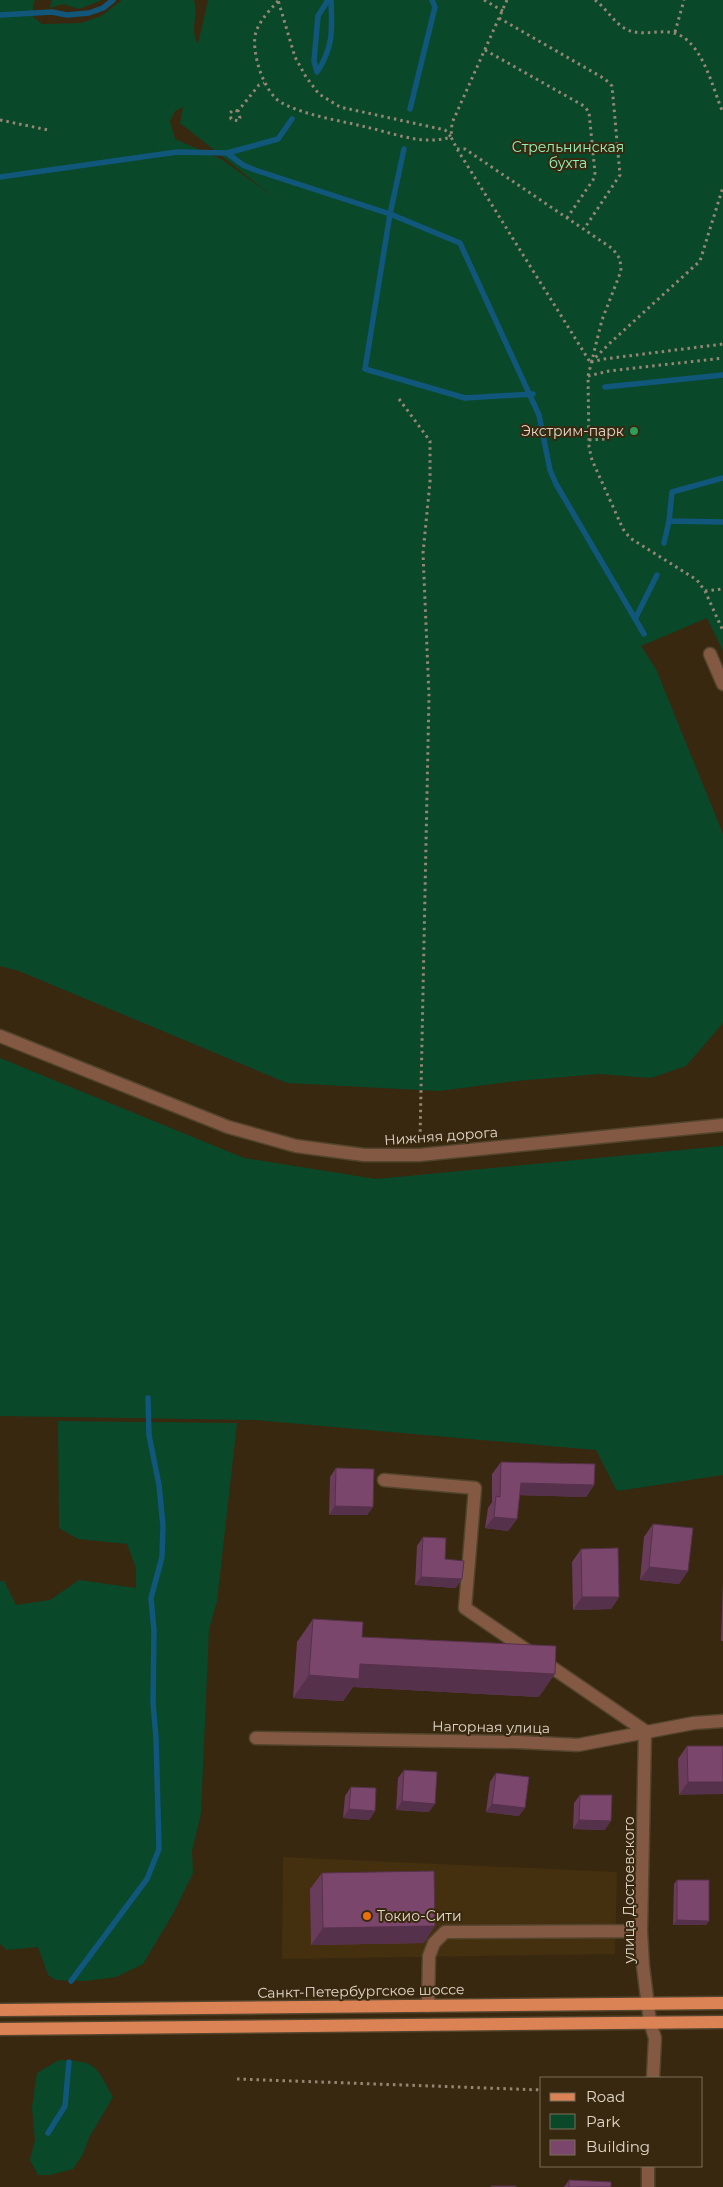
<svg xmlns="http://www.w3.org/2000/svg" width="723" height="2187" viewBox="0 0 723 2187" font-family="Montserrat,sans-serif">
  <rect width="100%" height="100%" fill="#38280f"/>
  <path fill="#44300f" d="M283 1857 617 1872 615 1954 282 1959Z"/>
  <path fill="#0a482a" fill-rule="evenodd" d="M0 0H35L33 5V17L42 24 81 23 101 16 122 0H194C199 17 189 29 198 44L208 0H723V651L707 618 641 646 656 669 723 834V1023L686 1066 651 1078 599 1074 516 1081 439 1091 287 1083 19 971 0 966ZM183 107 180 123 275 198 221 159 175 139 170 121 175 111Z
    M52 0H102L79 9 63 4 50 8Z
    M0 1058 244 1158 376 1179 723 1146V1475L617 1491 596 1450 255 1420 0 1416Z
    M58 1421 237 1423 217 1601 209 1629 201 1813 192 1851 193 1873 174 1912 143 1964 116 1977 85 1981 56 1980 48 1975 38 1947 7 1950 0 1944V1581H4L16 1605 50 1600 79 1580 136 1588V1568L127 1544 78 1539 59 1528Z
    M59 2060C98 2061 95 2066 113 2097L90 2136 83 2154 73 2169 50 2175H38L30 2160 35 2140 32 2107 37 2073Z"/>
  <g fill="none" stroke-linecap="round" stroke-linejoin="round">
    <path stroke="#11577b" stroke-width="5.5" d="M0 15 52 12 67 15 89 13 103 8 113 0
      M317 72C334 47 332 28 331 0
      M317 72 314 61 318 16 328 0
      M410 109 435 7 432 0
      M404 149 390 214 365 369 465 398 533 394
      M227 153 243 165 255 170 390 214 460 243 539 415 550 470 556 484 644 634
      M0 177 177 152 227 153 278 139 292 119
      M605 387 723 375
      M669 521 723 522
      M664 543 669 521 672 492 723 478
      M635 619 657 575
      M71 1981 147 1879 159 1849 156 1738 153 1703 154 1631 151 1598 162 1557 163 1526 159 1485 149 1435 148 1398
      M48 2133 65 2106 69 2062"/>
    <g stroke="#53442d" stroke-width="15">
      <path id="minor" d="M710 654 723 684
        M0 1036 228 1127 296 1146 364 1155H419L723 1125
        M384 1480 475 1488 465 1608 645 1731
        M645 1731 641 1931 643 1966 650 2022 655 2038 653 2078
        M256 1738 517 1742 578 1745 694 1723 723 1721
        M428 2006 429 1956 434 1943 445 1932 641 1931
        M648 2187V2166"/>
    </g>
    <g stroke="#53442d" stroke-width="15">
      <path id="major" d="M0 2010 723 2003
        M0 2029 723 2022"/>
    </g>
    <path stroke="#948774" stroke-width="3" stroke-dasharray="2.5 4" stroke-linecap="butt" d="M484 0 503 11
      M507 0 452 123 451 137 457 149 590 362
      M595 0C606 8 614 23 626 29 639 36 653 31 667 32 701 33 712 87 723 113
      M278 1C270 10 260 20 256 32 250 50 264 94 282 103 307 116 338 120 366 127 393 133 423 146 451 137L445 130 340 107 319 94 306 77 295 57 278 0
      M499 18 605 79 612 86 620 175 584 229
      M675 32 684 0
      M485 50 584 106 589 112 595 173 593 180 567 218
      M238 111 233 110 230 113 231 119 238 121 240 118 238 111 259 85 264 83
      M0 120 48 130
      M457 149H465L613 249 620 259 621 271 602 320 588 376 589 447 592 460 623 529 630 538 697 580 705 591 723 631
      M591 362 610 343 700 261 723 187
      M591 362 604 359 723 344
      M588 376 609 371 723 358
      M399 399 430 441V482L423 553 429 696 420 1140
      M589 440 605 439
      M705 591 723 589
      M237 2079 542 2090"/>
    <use href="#minor" stroke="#845943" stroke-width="12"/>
    <use href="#major" stroke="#dc8356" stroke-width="12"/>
  </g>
  <path fill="#6a3c5c" d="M501 1462 594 1485 586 1497 519 1495 517 1519 508 1531 485 1528 488 1508 492 1502V1474Z
    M336 1468 373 1507 367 1515H329L330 1477Z
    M653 1524 688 1571 679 1584 640 1580 644 1537Z
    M423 1537 445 1559 456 1588 415 1585 417 1546Z
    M581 1549 619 1597 611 1609 573 1610 572 1562Z
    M723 1580V1641H721Z
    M313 1619 362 1637 539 1697 353 1687 343 1701 293 1698 297 1642Z
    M687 1746H723L679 1795 678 1759Z
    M404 1770 429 1812 396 1810 398 1778Z
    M496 1773 519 1816 486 1812 490 1782Z
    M351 1787 375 1811 369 1820 343 1818 345 1796Z
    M580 1795 605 1830 573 1829 574 1803Z
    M322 1873 424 1943 311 1945 310 1889Z
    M677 1880 709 1921 706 1925H673L674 1884Z
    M569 2180 611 2187H564Z"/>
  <path fill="#56314b" d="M521 1483 594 1485 586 1497 512 1495Z
    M335 1506 373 1507 367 1515H329Z
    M494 1517 517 1519 508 1531 485 1528Z
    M649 1567 688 1571 679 1584 640 1580Z
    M421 1577 462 1579 456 1588 415 1585Z
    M582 1597H619L611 1609 573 1610Z
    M360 1664 555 1674 539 1697 353 1687 343 1701 293 1698 309 1675Z
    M688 1782H723V1794L679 1795Z
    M402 1801 435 1804 429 1812 396 1810Z
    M492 1804 525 1808 519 1816 486 1812Z
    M349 1809 375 1811 369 1820 343 1818Z
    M579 1820 611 1821 605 1830 573 1829Z
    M677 1920 709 1921 706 1925H673Z
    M435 1926 424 1943 311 1945 323 1928Z"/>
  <path fill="#7b466b" stroke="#56314b" d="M501 1462 595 1464 594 1485 521 1483 517 1519 494 1517 496 1496 500 1497Z
    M336 1468 374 1469 373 1507 335 1506Z
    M653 1524 693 1528 688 1571 649 1567Z
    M423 1537 446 1538 445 1559 464 1561 462 1579 421 1577Z
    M618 1548 619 1597H582L581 1549Z
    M313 1619 363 1622 362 1637 556 1646 555 1674 360 1664 359 1679 309 1675Z
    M687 1746H723V1782H688Z
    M404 1770 437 1772 435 1804 402 1801Z
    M496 1773 529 1777 525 1808 492 1804Z
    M351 1787 376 1788 375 1811 349 1809Z
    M580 1795H612L611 1821 579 1820Z
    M434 1871 435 1926 323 1928 322 1873Z
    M677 1880H709V1921L677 1920Z
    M569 2180 611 2182V2187H569Z
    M491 2186H516V2187H491Z"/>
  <circle fill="#2e9e5b" stroke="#38280f" stroke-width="2" cx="634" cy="431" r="5"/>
  <circle fill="#e8710a" stroke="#38280f" stroke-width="2" cx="367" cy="1916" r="5"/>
  <g text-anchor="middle" stroke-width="4" stroke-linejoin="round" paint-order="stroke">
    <g font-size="14" fill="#95f0b8" stroke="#38280f">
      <text x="568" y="152">Стрельнинская<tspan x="568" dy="16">бухта</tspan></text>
    </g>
    <g font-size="14" fill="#e0d6c8" stroke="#38280f" text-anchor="end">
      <text x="624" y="436">Экстрим-парк</text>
      <text x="377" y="1921" text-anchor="start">Токио-Сити</text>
    </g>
    <g font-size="14" fill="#e0d6c8" stroke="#38280f">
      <text transform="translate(441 1136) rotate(-4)" y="5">Нижняя дорога</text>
      <text transform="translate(491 1727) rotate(1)" y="5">Нагорная улица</text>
      <text transform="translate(629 1890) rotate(-90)" y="5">улица Достоевского</text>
      <text transform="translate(361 1991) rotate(-1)" y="5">Санкт-Петербургское шоссе</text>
    </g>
  </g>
  <rect x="540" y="2077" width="162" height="90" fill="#38280f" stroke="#7b6e59"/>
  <rect x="550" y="2093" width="25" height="8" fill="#dc8356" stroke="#7b6e59"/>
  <text x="586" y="2102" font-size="15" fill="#e0d6c8">Road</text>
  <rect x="550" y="2114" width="25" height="15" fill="#0a482a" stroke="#7b6e59"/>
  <text x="586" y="2127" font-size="15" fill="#e0d6c8">Park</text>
  <rect x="550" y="2140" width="25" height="15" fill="#7b466b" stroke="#7b6e59"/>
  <text x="586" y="2152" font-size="15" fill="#e0d6c8">Building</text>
</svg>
